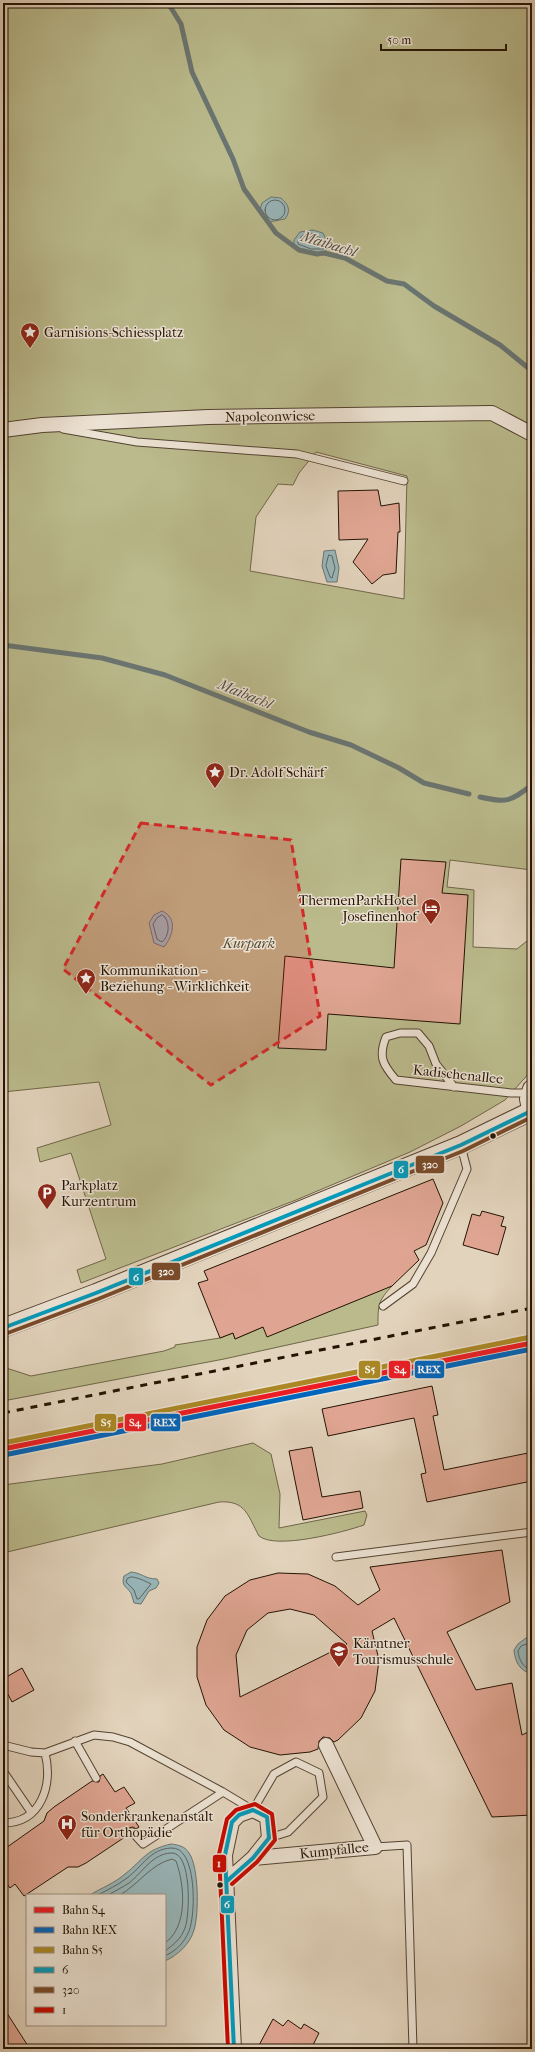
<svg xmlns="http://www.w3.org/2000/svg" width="535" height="2052" viewBox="0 0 535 2052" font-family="'IM FELL French Canon',serif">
  <rect width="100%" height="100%" fill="#e2d3bc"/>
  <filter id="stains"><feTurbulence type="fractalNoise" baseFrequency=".005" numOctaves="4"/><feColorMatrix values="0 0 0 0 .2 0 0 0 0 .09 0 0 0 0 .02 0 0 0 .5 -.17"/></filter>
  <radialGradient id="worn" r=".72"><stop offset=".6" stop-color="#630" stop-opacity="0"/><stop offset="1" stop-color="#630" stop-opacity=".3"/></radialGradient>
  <path fill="#baba8c" stroke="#6f6648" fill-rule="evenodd" d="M3 3H532V870L450 860 447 887 474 890 473 947 517 949 532 937V1070L505 1100 461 1126 410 1152 296 1200 81 1283 77 1270 106 1259 71 1153 40 1162 37 1148 111 1125 99 1082 3 1092ZM316 452 407 476 404 599 250 571 256 517 278 484 293 485 299 473Z
    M392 1286C378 1301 378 1305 378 1325L224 1359 3 1401V1367L31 1376 164 1351 175 1347V1345L220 1338 233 1333 235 1339 263 1327Z
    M253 1443 271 1454 280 1494 279 1528 365 1511 367 1515 364 1525C344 1532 276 1550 259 1536 248 1516 246 1500 219 1502L3 1553V1485L162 1464Z"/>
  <path fill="#98b6ba" stroke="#6a7571" d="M271 197 281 198C289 205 291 211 285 219L269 222 260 210 262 203Z
    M313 230 323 233 329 246 324 253C313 254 302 253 294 245V240L300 232Z
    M335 550 339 568 337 582H327L322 566 324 551Z
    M162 911C178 918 173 936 164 947L154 943 149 923 154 915Z
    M131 1572C142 1573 145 1579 157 1579L159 1583 156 1588 149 1591 141 1604 134 1603C133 1600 132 1596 131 1593 126 1586 121 1586 124 1576Z
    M526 1638H532V1674C520 1671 515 1662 514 1650L518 1644Z
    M171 1844C178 1845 185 1846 189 1853 199 1867 199 1914 194 1930 190 1944 178 1955 165 1961V1895H90C101 1888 115 1883 125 1874 144 1859 145 1850 171 1844Z"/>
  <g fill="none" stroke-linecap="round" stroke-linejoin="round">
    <path stroke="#5e645e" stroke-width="1" d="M265 210a10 10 0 1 1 20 0a10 10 0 1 1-20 0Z
      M313 234 322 239 325 245 323 249H311L298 244V241L302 236Z
      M329 555 332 556 335 568 332 578 330 577 326 566Z
      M162 915 165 917C170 925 169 936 162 942L157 939 153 924 157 918Z
      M131 1577C137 1577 145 1581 151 1584L139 1599H137L134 1590 126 1582 127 1579Z
      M532 1642 521 1646 518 1651C519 1660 523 1668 532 1670
      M98 1895C107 1890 118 1885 127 1878 142 1867 150 1849 171 1848 197 1846 196 1914 189 1931 184 1943 177 1950 165 1956
      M108 1895C115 1891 123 1887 129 1883 143 1872 152 1854 171 1853 192 1851 190 1915 185 1928 181 1939 174 1944 165 1951
      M120 1895C139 1884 151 1864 172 1859L176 1861C185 1886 188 1927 165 1943"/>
    <path stroke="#6a7571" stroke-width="5" d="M168 3 181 24 192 72 233 159 244 189 276 233 299 250 317 254 324 253 345 258 387 281 404 284 434 306 500 345 532 371
      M3 645 102 658 165 675 309 732 351 745 399 768 424 783 469 794
      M480 797C508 803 509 802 532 785"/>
  </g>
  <path fill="#dfa592" stroke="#241303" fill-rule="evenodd" d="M378 490 381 506 399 503 400 532H398L396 573 383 575 372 584 353 562 368 539 339 540 338 491Z
    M401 859 446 862 442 893 468 895 460 1024 328 1014 326 1050 278 1048 285 956 394 968Z
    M433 1179 443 1203 426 1245 414 1251 419 1260 392 1286 267 1337 263 1327 235 1339 233 1333 220 1338 198 1283 208 1280 204 1271Z
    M482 1211 504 1217 501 1226 506 1227 498 1255 463 1245 472 1214 480 1216Z
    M432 1386 438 1415 433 1416 444 1470 528 1453 532 1481 427 1502 421 1474 426 1473 414 1418 328 1436 322 1409Z
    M312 1447 322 1497 360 1491 363 1508 303 1520 289 1451Z
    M502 1550 510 1602 447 1632 476 1690 512 1683 522 1735 532 1730V1815L492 1817 394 1618 372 1631 379 1660 375 1691 361 1718 338 1740 334 1742 330 1738 323 1737 319 1741 318 1749 310 1752 280 1755 250 1747 224 1730 206 1705 197 1677V1647L207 1620 225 1596 250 1580 278 1573 308 1574 335 1586 358 1605 380 1590 370 1567ZM290 1609 314 1615 347 1644 240 1697 236 1655 247 1630 268 1613Z
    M22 1668 34 1690 12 1702 3 1685V1679Z
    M103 1774 115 1792 124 1787 135 1803 126 1808 139 1827 136 1829 133 1827 129 1828 128 1835 86 1863 78 1867H68L24 1896 15 1884 10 1888 3 1878V1850L44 1821 47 1813 54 1807 92 1781 99 1782 100 1776Z
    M3 2007 30 2049H3Z
    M273 2019 283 2026 288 2020 301 2029 304 2024 319 2033 311 2049H257Z"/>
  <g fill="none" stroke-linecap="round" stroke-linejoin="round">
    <g stroke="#544331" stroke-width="9">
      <path id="service" d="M63 429 137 442 297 454 404 481
        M454 1087 436 1064 429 1046 418 1033H400L386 1037C378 1057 383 1065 396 1080L511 1093H530
        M383 1306 413 1284 431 1253 467 1169 461 1146
        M336 1557 532 1532
        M75 1741 96 1778
        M3 1745 31 1752 45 1753 94 1735 113 1737 130 1742 223 1792 253 1810 274 1774 296 1762 319 1773 323 1797 288 1832 269 1838
        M3 1771 31 1812
        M3 1823C42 1823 53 1784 45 1753
        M132 1832 143 1844 223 1792
        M375 1847 407 1845 413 2049"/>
    </g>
    <g stroke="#544331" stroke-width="16">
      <path id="minor" d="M3 430 42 425 208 417 492 413 532 434
        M253 1858 375 1847 326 1745
        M227 1881 253 1858 269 1838 267 1817 253 1810 239 1815 232 1822 225 1855 234 2049"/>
    </g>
    <g stroke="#544331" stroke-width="20">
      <path id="tertiary" d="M532 1089 529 1099 532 1113
        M3 1328 96 1293 461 1145 531 1111"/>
    </g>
    <use href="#service" stroke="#ece2d3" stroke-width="7"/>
    <use href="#minor" stroke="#ece2d3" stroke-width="14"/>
    <use href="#tertiary" stroke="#ece2d3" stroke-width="18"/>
    <path stroke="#241303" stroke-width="3" stroke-dasharray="7 7" stroke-linecap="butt" d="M3 1413 532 1308"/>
    <g stroke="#ece2d3" stroke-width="7">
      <path id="bus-1" d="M3 1328 96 1293 461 1145 531 1111
        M227 1881 253 1858 269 1838 267 1817 253 1810 239 1815 232 1822 225 1855 234 2049"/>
    </g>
    <g stroke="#ece2d3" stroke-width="7">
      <path id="bus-2" d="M5 1334 98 1299 463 1151 532 1117"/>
    </g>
    <g stroke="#ece2d3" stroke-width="7">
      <path id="bus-3" d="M228 2049 219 1854 227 1819 236 1810 255 1804 272 1814 275 1840 257 1862 232 1884"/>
    </g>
    <use href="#bus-1" stroke="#049aba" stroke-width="4"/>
    <use href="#bus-2" stroke="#7a4b2a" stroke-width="4"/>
    <use href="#bus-3" stroke="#c70a00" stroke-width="4"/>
    <g stroke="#ece2d3" stroke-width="8">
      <path id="rail-1" d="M3 1449 532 1343"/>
    </g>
    <g stroke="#ece2d3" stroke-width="8">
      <path id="rail-2" d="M4 1455 532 1349"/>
    </g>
    <g stroke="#ece2d3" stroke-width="8">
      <path id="rail-3" d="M3 1443 531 1337"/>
    </g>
    <use href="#rail-1" stroke="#ed1c24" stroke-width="5"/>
    <use href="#rail-2" stroke="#0065bd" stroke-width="5"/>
    <use href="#rail-3" stroke="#ab8825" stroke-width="5"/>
  </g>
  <path fill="#d62828" fill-opacity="0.2" stroke="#d62828" stroke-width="3" stroke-dasharray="8 5" stroke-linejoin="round" d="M141 823 291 840 320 1016 211 1085 63 969Z"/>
  <defs>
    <g id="sight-pin" transform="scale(1)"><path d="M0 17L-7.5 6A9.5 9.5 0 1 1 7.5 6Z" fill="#8f2418" stroke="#ece2d3"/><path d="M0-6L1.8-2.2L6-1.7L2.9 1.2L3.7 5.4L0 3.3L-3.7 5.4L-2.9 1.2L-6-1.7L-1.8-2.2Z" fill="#fff"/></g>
    <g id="hotel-pin" transform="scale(1)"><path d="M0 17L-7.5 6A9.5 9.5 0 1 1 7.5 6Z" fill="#8f2418" stroke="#ece2d3"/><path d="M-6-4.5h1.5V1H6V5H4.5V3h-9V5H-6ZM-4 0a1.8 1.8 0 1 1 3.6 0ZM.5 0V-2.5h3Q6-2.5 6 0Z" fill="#fff"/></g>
    <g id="parking-pin" transform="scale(1)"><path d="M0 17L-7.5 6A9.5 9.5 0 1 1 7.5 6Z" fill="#8f2418" stroke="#ece2d3"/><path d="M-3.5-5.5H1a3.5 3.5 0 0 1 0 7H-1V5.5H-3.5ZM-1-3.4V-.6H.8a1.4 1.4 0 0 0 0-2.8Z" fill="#fff"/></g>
    <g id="school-pin" transform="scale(1)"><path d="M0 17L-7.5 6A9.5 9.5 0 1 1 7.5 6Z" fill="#8f2418" stroke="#ece2d3"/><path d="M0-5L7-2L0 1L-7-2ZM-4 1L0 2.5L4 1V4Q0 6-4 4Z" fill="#fff"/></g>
    <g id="hospital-pin" transform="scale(1)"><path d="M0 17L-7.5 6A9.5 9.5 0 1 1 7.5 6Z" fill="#8f2418" stroke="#ece2d3"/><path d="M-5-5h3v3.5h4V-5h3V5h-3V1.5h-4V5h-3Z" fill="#fff"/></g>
  </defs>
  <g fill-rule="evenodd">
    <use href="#sight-pin" x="30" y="332"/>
    <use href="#sight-pin" x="215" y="772"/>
    <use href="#hotel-pin" x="431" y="908"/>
    <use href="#sight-pin" x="86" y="978"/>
    <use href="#parking-pin" x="47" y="1193"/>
    <use href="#school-pin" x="339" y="1651"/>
    <use href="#hospital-pin" x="67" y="1824"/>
  </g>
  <g fill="#241303" stroke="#ece2d3" stroke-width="1.5">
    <circle cx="493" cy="1136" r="3.5"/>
    <circle cx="220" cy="1885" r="3.5"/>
  </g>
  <g text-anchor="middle" stroke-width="3" stroke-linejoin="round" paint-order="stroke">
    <g font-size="14" fill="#241303" stroke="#ece2d3" text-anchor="start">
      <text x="44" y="337">Garnisions-Schiessplatz</text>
      <text x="229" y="777">Dr. Adolf Schärf</text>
      <text x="417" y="905" text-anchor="end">ThermenParkHotel<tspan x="417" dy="16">Josefinenhof</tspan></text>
      <text x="100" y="975">Kommunikation -<tspan x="100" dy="16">Beziehung - Wirklichkeit</tspan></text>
      <text x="61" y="1190">Parkplatz<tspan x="61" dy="16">Kurzentrum</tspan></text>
      <text x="353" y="1648">Kärntner<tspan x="353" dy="16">Tourismusschule</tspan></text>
      <text x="81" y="1821">Sonderkrankenanstalt<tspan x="81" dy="16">für Orthopädie</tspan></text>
    </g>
    <g font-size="14" fill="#241303" stroke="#ece2d3">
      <text transform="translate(270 416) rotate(-1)" y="5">Napoleonwiese</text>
      <text transform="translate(458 1074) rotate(6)" y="5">Kadischenallee</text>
      <text transform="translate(334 1850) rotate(-6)" y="5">Kumpfallee</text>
    </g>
    <g font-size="14" font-style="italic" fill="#51452c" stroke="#ece2d3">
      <text x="249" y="948">Kurpark</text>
    </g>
    <g font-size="15" font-style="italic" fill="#4d4c43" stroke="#ece2d3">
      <text transform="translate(329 244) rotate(17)" y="5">Maibachl</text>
      <text transform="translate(245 694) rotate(22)" y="5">Maibachl</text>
    </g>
  </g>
  <g stroke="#ece2d3" stroke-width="1.5">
    <rect x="415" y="1155" width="30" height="19" rx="4" fill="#7a4b2a"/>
    <rect x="393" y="1160" width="16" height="19" rx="4" fill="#049aba"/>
    <rect x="151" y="1262" width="30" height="19" rx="4" fill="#7a4b2a"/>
    <rect x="128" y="1267" width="16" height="19" rx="4" fill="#049aba"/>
    <rect x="358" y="1360" width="23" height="19" rx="4" fill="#ab8825"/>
    <rect x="388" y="1360" width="23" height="19" rx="4" fill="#ed1c24"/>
    <rect x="414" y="1360" width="31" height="19" rx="4" fill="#0065bd"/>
    <rect x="94" y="1413" width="23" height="19" rx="4" fill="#ab8825"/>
    <rect x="124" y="1413" width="23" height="19" rx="4" fill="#ed1c24"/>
    <rect x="150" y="1413" width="31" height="19" rx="4" fill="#0065bd"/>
    <rect x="212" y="1854" width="15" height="19" rx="4" fill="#c70a00"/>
    <rect x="220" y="1895" width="15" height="19" rx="4" fill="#049aba"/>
  </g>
  <g font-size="11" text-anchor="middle" font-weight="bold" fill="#fff">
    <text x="430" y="1168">320</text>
    <text x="401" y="1173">6</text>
    <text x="166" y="1275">320</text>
    <text x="136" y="1281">6</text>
    <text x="370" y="1373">S5</text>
    <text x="400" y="1373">S4</text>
    <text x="429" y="1373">REX</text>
    <text x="106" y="1426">S5</text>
    <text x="135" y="1426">S4</text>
    <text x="165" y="1426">REX</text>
    <text x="219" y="1867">1</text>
    <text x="227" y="1908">6</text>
  </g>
  <rect width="535" height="2052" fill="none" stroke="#e2d3bc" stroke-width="16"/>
  <rect x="4" y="4" width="527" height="2044" fill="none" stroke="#241303" stroke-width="2"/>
  <rect x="8" y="8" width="519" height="2036" fill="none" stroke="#241303"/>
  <rect x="26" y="1894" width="140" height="132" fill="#ece2d3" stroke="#9c8f80"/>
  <rect x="34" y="1907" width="20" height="6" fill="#ed1c24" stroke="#9c8f80"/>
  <text x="62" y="1914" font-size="12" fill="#241303">Bahn S4</text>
  <rect x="34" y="1927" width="20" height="6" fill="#0065bd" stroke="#9c8f80"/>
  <text x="62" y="1934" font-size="12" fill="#241303">Bahn REX</text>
  <rect x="34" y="1947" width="20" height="6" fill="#ab8825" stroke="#9c8f80"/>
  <text x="62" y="1954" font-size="12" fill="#241303">Bahn S5</text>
  <rect x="34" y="1967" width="20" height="6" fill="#049aba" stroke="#9c8f80"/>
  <text x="62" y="1974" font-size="12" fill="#241303">6</text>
  <rect x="34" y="1987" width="20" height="6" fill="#7a4b2a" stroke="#9c8f80"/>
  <text x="62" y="1994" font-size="12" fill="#241303">320</text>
  <rect x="34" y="2007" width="20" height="6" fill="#c70a00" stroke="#9c8f80"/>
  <text x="62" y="2014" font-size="12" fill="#241303">1</text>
  <path d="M381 44v6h125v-6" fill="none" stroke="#241303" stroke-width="2"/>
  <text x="387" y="44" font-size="12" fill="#241303" stroke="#ece2d3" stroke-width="3" paint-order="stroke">50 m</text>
  <rect width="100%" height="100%" filter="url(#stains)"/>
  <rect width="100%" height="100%" fill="url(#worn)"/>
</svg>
